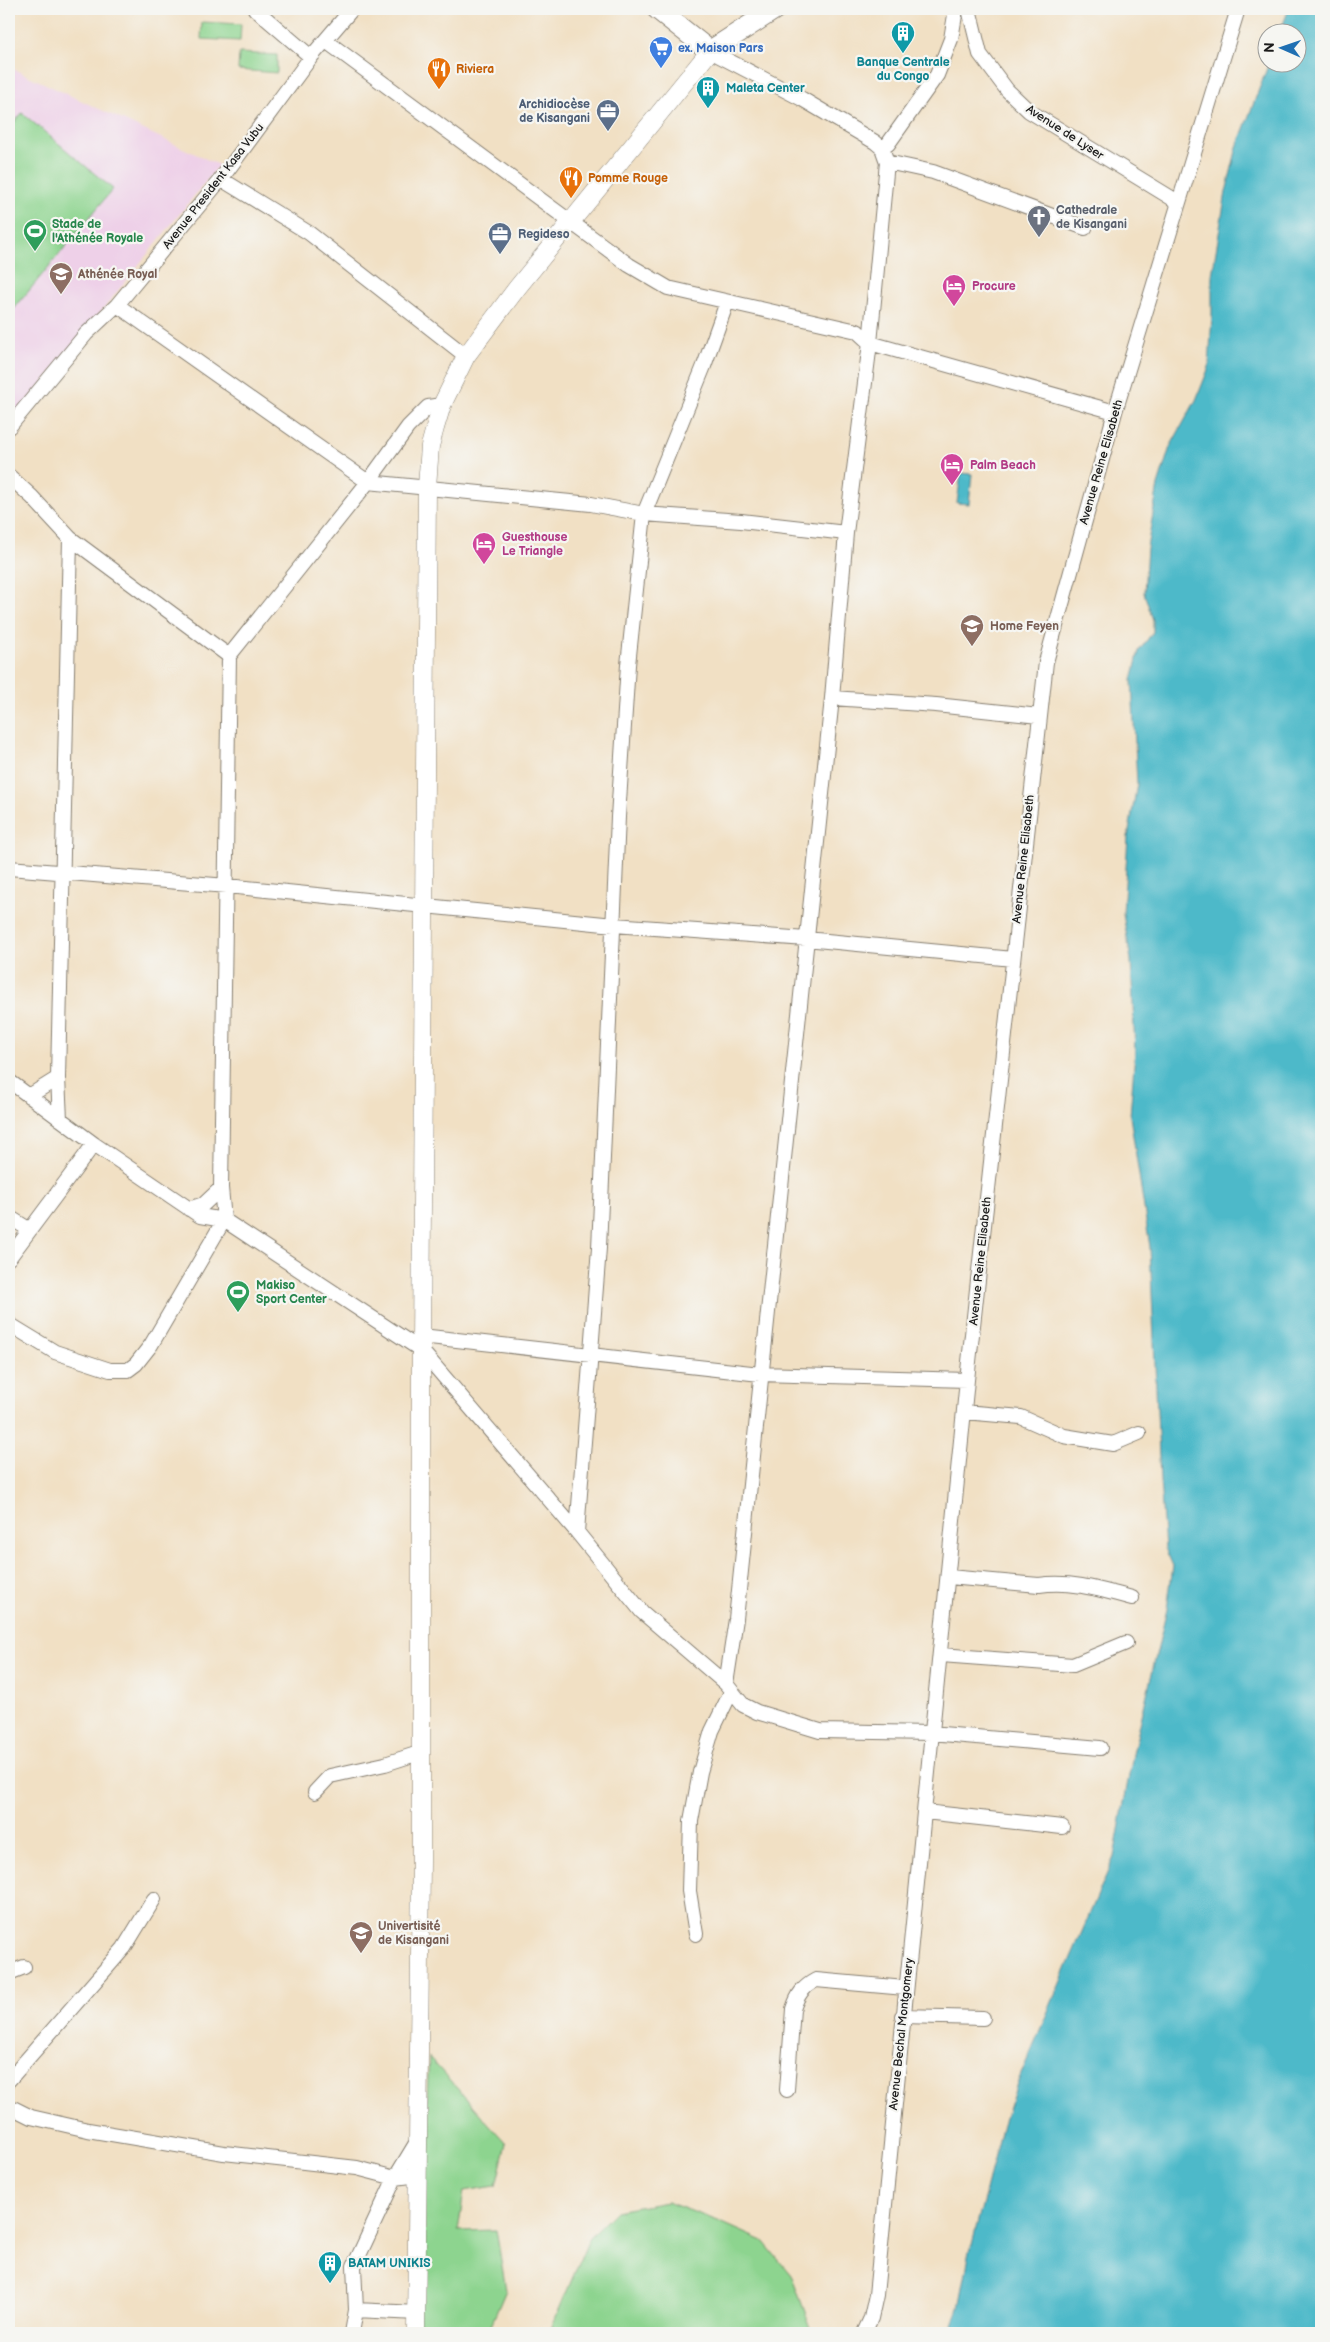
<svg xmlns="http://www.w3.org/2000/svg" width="1330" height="2342" viewBox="0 0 1330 2342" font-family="'Balsamiq Sans',sans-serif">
  <rect width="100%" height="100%" fill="#f6f6f2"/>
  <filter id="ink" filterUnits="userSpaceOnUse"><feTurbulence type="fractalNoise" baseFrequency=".02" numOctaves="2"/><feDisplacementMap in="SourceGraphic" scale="10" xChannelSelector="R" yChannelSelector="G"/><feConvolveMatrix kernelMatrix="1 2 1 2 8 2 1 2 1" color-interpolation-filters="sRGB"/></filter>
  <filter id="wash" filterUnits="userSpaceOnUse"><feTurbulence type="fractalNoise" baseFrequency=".0096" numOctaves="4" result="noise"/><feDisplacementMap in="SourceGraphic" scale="20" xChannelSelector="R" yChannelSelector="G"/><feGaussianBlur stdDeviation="1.12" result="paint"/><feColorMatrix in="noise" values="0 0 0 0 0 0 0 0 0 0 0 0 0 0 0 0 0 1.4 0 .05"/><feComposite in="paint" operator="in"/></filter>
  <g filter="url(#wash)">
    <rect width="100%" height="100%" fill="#f1e0c4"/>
    <path fill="#eed0e8" d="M9 67 219 165 9 426Z"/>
    <path fill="#8dd48f" stroke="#547856" d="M202 22 241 24 240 41 201 39Z
      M239 53 277 55V73L238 70Z
      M22 113 113 189 9 315V129Z
      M429 2057 506 2143 496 2186 464 2191 458 2231 496 2230 506 2290 491 2325 483 2333H416Z
      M667 2202 718 2221 763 2241 791 2275 813 2333H549L590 2237 616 2211Z"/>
    <path fill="#4db9c9" stroke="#346a72" d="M1289 9H1321V2333H950L959 2308 969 2256 1003 2125 1016 2086 1114 1857 1133 1754 1167 1609 1173 1566 1165 1548 1160 1480 1150 1247 1130 1116 1135 1052 1133 1003 1131 960 1123 914 1128 837 1137 784 1132 680 1139 651 1153 632V620L1144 593 1147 548 1158 485 1170 447 1196 400 1209 367 1212 314V275L1226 192 1237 147 1269 63 1298 62V32H1280Z
      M961 473 972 474 969 504 957 503Z"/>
  </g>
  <g filter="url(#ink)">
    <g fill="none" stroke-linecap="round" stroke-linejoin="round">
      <g stroke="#867e70" stroke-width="16">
        <path id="minor" d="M255 9 311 57
          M969 9 980 54 1007 90 1029 111 1178 202
          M326 41 629 265 668 288 857 331 870 343 1115 412
          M710 51 802 99 875 142 882 148 887 162 870 343 846 533 832 698 736 1619 726 1684
          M882 148 888 144 937 75 951 39 956 9
          M887 162 933 172 1085 228
          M221 179 309 233 466 356
          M117 305 368 482 591 504 644 514 741 521 846 533
          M9 427 86 334 117 305 221 179 311 57 352 9
          M9 476 32 497 70 538 229 656
          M832 698 936 705 1039 716
          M9 868 227 886 614 925 806 939 1013 959
          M9 1081 94 1144 200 1216 224 1220 421 1350 577 1532 642 1612 726 1684 743 1705 757 1712 820 1731 931 1733 1100 1748
          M29 1096 58 1078
          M60 1119 58 1078 70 538
          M189 1209 204 1204 221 1188
          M9 1217 30 1230
          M9 1258 94 1144
          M9 1324 55 1352 110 1370H128L136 1364 151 1345 224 1220 221 1188 229 656 368 482 408 427 428 407 442 405
          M421 1336 760 1374 967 1380
          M965 1412 1021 1417 1064 1436 1113 1444 1139 1433
          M577 1532 599 1248 618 817 628 665 644 514 704 366 727 302
          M949 1577 1039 1585C1071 1580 1102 1590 1132 1598
          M941 1655 1073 1665 1126 1643
          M315 1792 330 1776 385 1764 422 1752
          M925 1812 1062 1827
          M696 1934 689 1891 691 1821 700 1772 712 1731 731 1692
          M9 1973 24 1967
          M902 2016 983 2018
          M9 2080 124 1948 154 1899
          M787 2090 793 2009C798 1994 803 1987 816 1980L905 1988
          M9 2106 31 2117 88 2130 224 2153 357 2168 395 2178 419 2175
          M356 2310 417 2313
          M352 2333 356 2310 354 2266 395 2178 418 2140
          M864 2333 871 2318 876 2295 967 1380 1046 662 1115 412 1238 9"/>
      </g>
      <g stroke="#867e70" stroke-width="19">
        <path id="major" d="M416 2333 421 1862V1350L427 487 430 446 435 428 442 405 466 356 517 288 710 51"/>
      </g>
      <g stroke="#867e70" stroke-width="22">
        <path id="highway" d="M657 9 710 51 775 9"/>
      </g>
      <use href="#minor" stroke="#fff" stroke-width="14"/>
      <use href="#major" stroke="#fff" stroke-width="18"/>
      <use href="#highway" stroke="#fff" stroke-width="20"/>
    </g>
  </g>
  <defs>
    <g id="building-pin" transform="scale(1.25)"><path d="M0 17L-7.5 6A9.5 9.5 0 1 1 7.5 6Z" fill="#0f9aa8" stroke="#f6f6f2"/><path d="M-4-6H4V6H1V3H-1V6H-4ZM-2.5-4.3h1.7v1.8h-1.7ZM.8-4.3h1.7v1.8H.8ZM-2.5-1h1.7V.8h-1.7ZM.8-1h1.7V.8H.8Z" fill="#fff"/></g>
    <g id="supermarket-pin" transform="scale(1.25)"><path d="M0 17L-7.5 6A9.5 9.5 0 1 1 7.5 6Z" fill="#3f7fe0" stroke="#f6f6f2"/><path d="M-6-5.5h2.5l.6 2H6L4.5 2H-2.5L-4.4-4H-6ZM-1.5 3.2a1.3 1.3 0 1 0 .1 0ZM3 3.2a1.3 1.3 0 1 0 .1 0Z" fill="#fff"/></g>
    <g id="restaurant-pin" transform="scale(1.25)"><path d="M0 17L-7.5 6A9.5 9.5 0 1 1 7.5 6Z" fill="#e8710a" stroke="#f6f6f2"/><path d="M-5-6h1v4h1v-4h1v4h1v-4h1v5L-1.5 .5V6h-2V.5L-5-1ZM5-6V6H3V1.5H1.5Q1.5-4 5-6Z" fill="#fff"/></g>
    <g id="office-pin" transform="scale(1.25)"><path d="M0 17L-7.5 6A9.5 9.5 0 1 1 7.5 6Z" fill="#5c6f8a" stroke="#f6f6f2"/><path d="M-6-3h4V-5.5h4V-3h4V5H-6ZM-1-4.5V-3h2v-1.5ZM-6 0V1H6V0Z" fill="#fff"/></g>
    <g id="church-pin" transform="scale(1.25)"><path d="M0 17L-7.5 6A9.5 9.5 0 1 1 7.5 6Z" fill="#6b7280" stroke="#f6f6f2"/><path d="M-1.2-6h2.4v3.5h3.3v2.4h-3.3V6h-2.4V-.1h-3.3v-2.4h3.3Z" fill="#fff"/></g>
    <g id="stadium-pin" transform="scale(1.25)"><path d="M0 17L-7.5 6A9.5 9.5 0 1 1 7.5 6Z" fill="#2e9e5b" stroke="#f6f6f2"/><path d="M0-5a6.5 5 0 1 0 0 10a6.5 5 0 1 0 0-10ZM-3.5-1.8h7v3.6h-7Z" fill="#fff"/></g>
    <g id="school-pin" transform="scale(1.25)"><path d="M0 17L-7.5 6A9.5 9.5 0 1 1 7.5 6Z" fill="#8d6e63" stroke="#f6f6f2"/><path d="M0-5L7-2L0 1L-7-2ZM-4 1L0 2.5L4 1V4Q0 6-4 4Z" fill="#fff"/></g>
    <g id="hotel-pin" transform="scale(1.25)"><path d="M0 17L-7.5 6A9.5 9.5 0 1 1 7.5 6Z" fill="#d1479c" stroke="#f6f6f2"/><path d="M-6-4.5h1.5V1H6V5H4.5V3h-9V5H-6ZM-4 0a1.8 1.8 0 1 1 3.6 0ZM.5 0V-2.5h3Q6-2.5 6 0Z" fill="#fff"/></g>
    <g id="university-pin" transform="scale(1.25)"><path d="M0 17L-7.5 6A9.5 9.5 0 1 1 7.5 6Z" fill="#8d6e63" stroke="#f6f6f2"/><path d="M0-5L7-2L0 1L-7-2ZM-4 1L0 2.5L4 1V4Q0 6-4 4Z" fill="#fff"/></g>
  </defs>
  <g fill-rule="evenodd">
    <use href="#building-pin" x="903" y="33"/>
    <use href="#supermarket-pin" x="661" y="48"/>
    <use href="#restaurant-pin" x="439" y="69"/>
    <use href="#building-pin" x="708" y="88"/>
    <use href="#office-pin" x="608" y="111"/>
    <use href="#restaurant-pin" x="571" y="178"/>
    <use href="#church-pin" x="1039" y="217"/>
    <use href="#stadium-pin" x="35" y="231"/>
    <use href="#office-pin" x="500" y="234"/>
    <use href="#school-pin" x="61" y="274"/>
    <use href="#hotel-pin" x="954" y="286"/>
    <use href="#hotel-pin" x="952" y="465"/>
    <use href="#hotel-pin" x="484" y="544"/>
    <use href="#school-pin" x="972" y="626"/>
    <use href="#stadium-pin" x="238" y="1292"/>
    <use href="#university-pin" x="361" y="1933"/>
    <use href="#building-pin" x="330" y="2263"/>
  </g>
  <g text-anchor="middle" stroke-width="4.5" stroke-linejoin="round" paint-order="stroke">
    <g font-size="12" font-weight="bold" fill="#366cbe" stroke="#f6f6f2" text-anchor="start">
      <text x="678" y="52">ex. Maison Pars</text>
    </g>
    <g font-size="12" font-weight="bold" fill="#0d838f" stroke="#f6f6f2" text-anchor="start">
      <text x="903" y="66" text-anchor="middle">Banque Centrale<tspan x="903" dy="14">du Congo</tspan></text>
      <text x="726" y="92">Maleta Center</text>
      <text x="348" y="2267">BATAM UNIKIS</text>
    </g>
    <g font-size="12" font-weight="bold" fill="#c56008" stroke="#f6f6f2" text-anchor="start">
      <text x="456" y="73">Riviera</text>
      <text x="588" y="182">Pomme Rouge</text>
    </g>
    <g font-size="12" font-weight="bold" fill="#4e5e75" stroke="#f6f6f2" text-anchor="end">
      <text x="590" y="108">Archidiocèse<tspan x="590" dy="14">de Kisangani</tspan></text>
      <text x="518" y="238" text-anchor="start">Regideso</text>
    </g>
    <g font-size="12" fill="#1c1c1c" stroke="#f6f6f2">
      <text transform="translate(1065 132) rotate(33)" y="4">Avenue de Lyser</text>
      <text transform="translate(213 186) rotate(-52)" y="4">Avenue President Kasa Vubu</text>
      <text transform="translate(1101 462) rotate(-74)" y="4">Avenue Reine Elisabeth</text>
      <text transform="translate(1023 859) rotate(-84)" y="4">Avenue Reine Elisabeth</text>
      <text transform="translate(980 1261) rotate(-84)" y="4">Avenue Reine Elisabeth</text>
      <text transform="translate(901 2034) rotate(-84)" y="4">Avenue Bechal Montgomery</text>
    </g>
    <g font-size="12" font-weight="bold" fill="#5b616d" stroke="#f6f6f2" text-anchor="start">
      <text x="1056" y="214">Cathedrale<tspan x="1056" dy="14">de Kisangani</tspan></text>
    </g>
    <g font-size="12" font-weight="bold" fill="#27864d" stroke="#f6f6f2" text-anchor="start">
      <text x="52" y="228">Stade de<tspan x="52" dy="14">l'Athénée Royale</tspan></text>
      <text x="256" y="1289">Makiso<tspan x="256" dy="14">Sport Center</tspan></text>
    </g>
    <g font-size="12" font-weight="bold" fill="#785e54" stroke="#f6f6f2" text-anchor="start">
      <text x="78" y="278">Athénée Royal</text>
      <text x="990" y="630">Home Feyen</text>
      <text x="378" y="1930">Univertisité<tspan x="378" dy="14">de Kisangani</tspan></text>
    </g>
    <g font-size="12" font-weight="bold" fill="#b23c85" stroke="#f6f6f2" text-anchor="start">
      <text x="972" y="290">Procure</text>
      <text x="970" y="469">Palm Beach</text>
      <text x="502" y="541">Guesthouse<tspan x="502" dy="14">Le Triangle</tspan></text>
    </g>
  </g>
  <rect width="1330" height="2342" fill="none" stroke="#f6f6f2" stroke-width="30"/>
  <g transform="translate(1282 48) rotate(272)"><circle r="24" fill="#f6f6f2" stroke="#9f9f9c"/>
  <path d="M0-4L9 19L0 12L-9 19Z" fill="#1f6fb2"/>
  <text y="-8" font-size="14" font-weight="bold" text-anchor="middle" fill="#1c1c1c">N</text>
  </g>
</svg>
